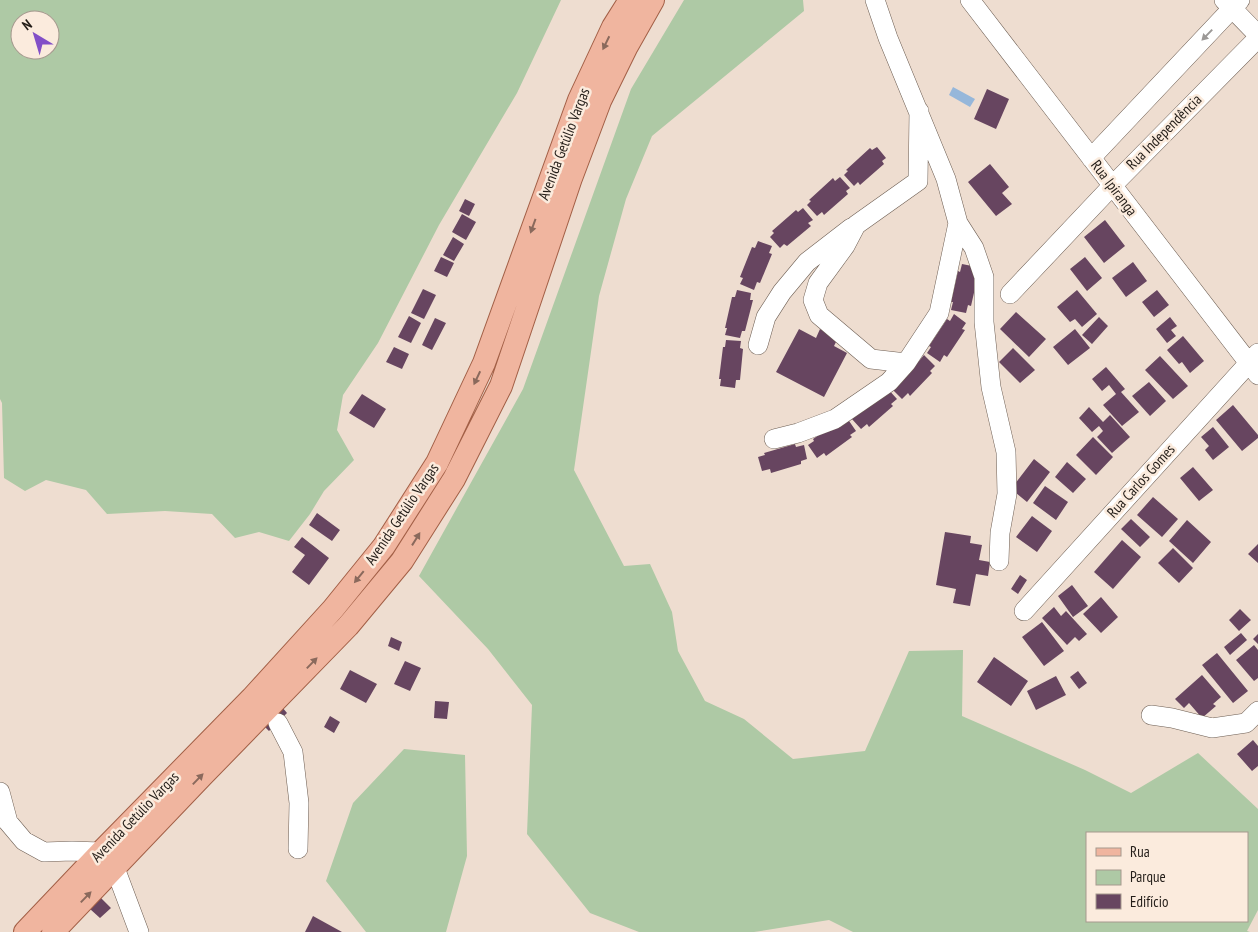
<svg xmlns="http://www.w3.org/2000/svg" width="1258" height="932" viewBox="0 0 1258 932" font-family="'PT Sans Narrow',sans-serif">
  <rect width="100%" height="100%" fill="#eeddd0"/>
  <path fill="#aec9a5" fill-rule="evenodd" d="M0 0H561L517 93 439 225 378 343 343 395 337 430 354 460 324 491 310 514 289 541 259 532 235 538 212 514 165 511 107 514 86 490 46 480 25 491 4 478 2 403 0 399ZM20 20H50V50H20Z
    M684 0H803L804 11 652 136 626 199 599 296 574 470 624 566 650 564 672 612 678 651 705 701 744 719 793 759 865 751 909 651 963 650 962 716 1085 770 1131 793 1198 753 1258 809V910L1247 931 1250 932H853L829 920 754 932H639L590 913 527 834 532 705 488 649 419 576 523 389 631 89ZM1247 833V921H1087V833Z
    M404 749 465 755 467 856 446 932H366L326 881 353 803Z"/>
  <path fill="#96b7da" d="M953 87 975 99 970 107 949 95Z"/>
  <path fill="#674560" d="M987 89 1009 99 996 129 974 119Z
    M877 147 886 158 882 161 884 164 860 185 858 182 854 186 844 175 848 171 846 170 870 148 872 150Z
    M990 164 1009 187 1002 193 1012 204 996 216 968 182Z
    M840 177 850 188 846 191 848 194 824 215 822 212 817 216 807 205 811 201 809 200 833 178 835 181Z
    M465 199 475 204 469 216 459 211Z
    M803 208 813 220 808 223 811 226 787 246 784 244 780 248 770 237 774 233 772 231 796 210 798 212Z
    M462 214 476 222 466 240 452 232Z
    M1105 220 1125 246 1104 263 1084 237Z
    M453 237 464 244 454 261 443 255Z
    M758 241 772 246 769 253 772 254 760 283 757 282 754 290 740 284 743 278 740 277 752 247 755 248Z
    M441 257 454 263 447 277 434 271Z
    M1085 257 1102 278 1087 291 1070 269Z
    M1133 262 1147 281 1126 297 1112 278Z
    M962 264 977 267 978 275 971 306 968 305 966 313 951 310 953 302H951L958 271 960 272Z
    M423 289 436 295 424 319 411 313Z
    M737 290 751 293 750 300H753L745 331H742L740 338 725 335 727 328H725L732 297H735Z
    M1077 290 1097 314 1082 327 1075 319 1070 322 1057 307Z
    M1157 290 1169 305 1154 317 1142 302Z
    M1016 312 1046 339 1029 357 1000 329Z
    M954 314 966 323 962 329 965 330 947 357 944 355 940 362 927 353 931 347 929 346 947 319 950 321Z
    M409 316 421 323 411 343 398 337Z
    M1099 317 1108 326 1092 344 1082 335Z
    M1170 317 1177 326 1171 330 1176 336 1167 343 1156 329Z
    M435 318 446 323 432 350 422 345Z
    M799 329 816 338 820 329 838 338 834 346 847 353 824 397 776 372Z
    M1075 329 1090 348 1068 365 1053 347Z
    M1183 336 1204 361 1190 373 1182 362 1179 364 1167 350Z
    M726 340 741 341 740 348 743 349 740 380H736L735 388 720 386 721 379H719L723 347H725Z
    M394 347 409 354 402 369 386 362Z
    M1013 348 1035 370 1020 383 999 362Z
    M924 355 935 366 930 371 932 373 910 396 908 393 902 399 891 388 917 359 919 361Z
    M1160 356 1188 386 1173 399 1145 370Z
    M1106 367 1125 389 1121 392 1139 412 1122 426 1103 405 1116 394 1109 385 1102 391 1092 379Z
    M1149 382 1166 401 1150 416 1132 396Z
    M887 388 897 399 891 404 893 406 869 427 867 424 861 429 851 418Z
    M362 394 386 409 374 428 349 413Z
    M1233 405 1258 435V438L1242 451 1216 420Z
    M1089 407 1103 422 1110 415 1130 437 1112 453 1097 437 1103 431 1099 426 1092 432 1079 418Z
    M847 418 856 431 850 435 852 437 826 456 824 453 817 458 808 445 814 441 813 439 839 421Z
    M1213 427 1229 447 1213 460 1205 450 1209 446 1201 437Z
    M1093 437 1113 457 1096 475 1076 455Z
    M795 444 796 447 804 445 807 459 801 461V464L771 473 770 469 762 471 758 457 765 455 764 453Z
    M1034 459 1050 472 1027 502 1011 489Z
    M1067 462 1086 479 1073 493 1055 477Z
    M1193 467 1213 490 1199 501 1180 478Z
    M1045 486 1068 502 1056 520 1033 503Z
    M1153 497 1178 519 1162 537 1137 515Z
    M317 513 340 530 332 541 309 525Z
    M1032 516 1052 531 1037 552 1016 537Z
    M1131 519 1150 537 1140 547 1121 529Z
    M1187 520 1211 542 1193 563 1169 541Z
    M945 532 971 536 970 543 982 545 979 560 990 562 988 576 976 574 970 606 953 603 956 589 936 585Z
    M302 537 329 558 309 585 292 572 305 555 294 547Z
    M1122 540 1141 557 1113 589 1094 572Z
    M1258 544V563L1248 554Z
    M1173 548 1193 568 1179 583 1158 563Z
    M1020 575 1027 580 1018 594 1011 589Z
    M1072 585 1088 606 1073 617 1058 596Z
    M1101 597 1118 617 1101 633 1083 614Z
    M1054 607 1061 616 1066 611 1087 634 1079 641 1075 637 1067 645 1042 618Z
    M1240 609 1251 620 1239 631 1229 620Z
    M1042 622 1064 651 1044 666 1022 637Z
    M1241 633 1247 640 1230 655 1224 647Z
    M1258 634V644L1253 639Z
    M391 637 402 642 399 651 388 646Z
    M1254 645 1258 650V678L1254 681 1236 660Z
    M1217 653 1248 691 1233 703 1202 665Z
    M994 657 1028 681 1011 706 977 682Z
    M405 661 421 668 410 691 394 684Z
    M350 670 377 684 366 703 340 689Z
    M1078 671 1087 683 1079 689 1070 677Z
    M1202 675 1221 697 1213 704 1216 706 1202 718 1189 703 1184 708 1175 699Z
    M1056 676 1066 695 1036 710 1027 691Z
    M435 701 449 702 447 719 434 718Z
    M282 707 287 713 269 731 264 726Z
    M330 716 340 722 334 733 324 727Z
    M1253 740 1258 746V766L1252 771 1237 754Z
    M101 898 111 908 100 918 90 909Z
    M313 916 342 932H305Z"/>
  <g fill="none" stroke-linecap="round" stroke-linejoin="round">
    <g stroke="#6d5e53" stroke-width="20">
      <path id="minor" d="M875 0 888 38 946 179 958 223 939 313 906 363 871 359 819 315 813 300 818 283 845 246 856 225 918 181 919 111
        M970 0 1258 375
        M1224 0 1258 35
        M1091 158 1240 0
        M958 223 974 248 984 277V322L991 387 1006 452 1007 494 1000 533 999 561
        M1010 294 1112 186 1258 38
        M758 345 766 317 782 292 807 262 851 228
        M774 439 798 433 835 419 889 382 906 363
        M1024 611 1258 353
        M1151 715 1172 718 1212 728 1246 723 1258 711
        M278 723 293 752 299 803 298 849
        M0 792 8 822 24 841 44 852 72 851 101 852 115 868 139 932"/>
    </g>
    <g stroke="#a25f46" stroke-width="24">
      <path id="major" d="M25 932 101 852 252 698 333 609 384 546 437 463 484 363 579 100 613 27 630 0
        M53 932 202 776 348 626 402 561 454 479 501 386 571 178 600 101 627 46 653 0"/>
    </g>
    <use href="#minor" stroke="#fff" stroke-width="19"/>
    <use href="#major" stroke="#f0b59f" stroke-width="22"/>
  </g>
  <defs><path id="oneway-solid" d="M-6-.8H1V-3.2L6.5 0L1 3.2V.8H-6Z" transform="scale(1.25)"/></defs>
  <use fill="#9c9997" href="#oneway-solid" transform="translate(1207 35) rotate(134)"/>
  <g fill="#8a695c">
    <use href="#oneway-solid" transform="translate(606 43) rotate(116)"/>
    <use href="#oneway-solid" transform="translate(533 226) rotate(110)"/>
    <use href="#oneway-solid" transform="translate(477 378) rotate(115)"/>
    <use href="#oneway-solid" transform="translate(416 539) rotate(-58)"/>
    <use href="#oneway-solid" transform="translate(359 577) rotate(129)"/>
    <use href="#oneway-solid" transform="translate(312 663) rotate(-46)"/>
    <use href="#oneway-solid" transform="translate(198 779) rotate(-46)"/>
    <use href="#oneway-solid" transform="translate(86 897) rotate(-46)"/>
  </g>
  <g text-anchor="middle" stroke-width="5" stroke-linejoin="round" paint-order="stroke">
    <g font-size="15" fill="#231d18" stroke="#fbebdd">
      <text transform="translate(1164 132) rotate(-45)" y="5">Rua Independência</text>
      <text transform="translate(564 144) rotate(-69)" y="5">Avenida Getúlio Vargas</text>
      <text transform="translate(1114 188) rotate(53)" y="5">Rua Ipiranga</text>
      <text transform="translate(1141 481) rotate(-48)" y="5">Rua Carlos Gomes</text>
      <text transform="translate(402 514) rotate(-56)" y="5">Avenida Getúlio Vargas</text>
      <text transform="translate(135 817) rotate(-46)" y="5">Avenida Getúlio Vargas</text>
    </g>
  </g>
  <rect x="1086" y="832" width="162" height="90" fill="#fbebdd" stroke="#a5998e"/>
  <rect x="1096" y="848" width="25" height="8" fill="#f0b59f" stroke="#a5998e"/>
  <text x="1130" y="857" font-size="15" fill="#231d18">Rua</text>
  <rect x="1096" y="870" width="25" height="15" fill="#aec9a5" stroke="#a5998e"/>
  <text x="1130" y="882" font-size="15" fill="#231d18">Parque</text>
  <rect x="1096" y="894" width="25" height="15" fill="#674560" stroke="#a5998e"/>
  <text x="1130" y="907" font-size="15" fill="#231d18">Edifício</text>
  <g transform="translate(35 35) rotate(322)"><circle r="24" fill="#fbebdd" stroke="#a5998e"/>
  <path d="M0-4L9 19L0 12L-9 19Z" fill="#824fc7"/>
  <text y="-8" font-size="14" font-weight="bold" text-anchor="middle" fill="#231d18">N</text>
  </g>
</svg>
